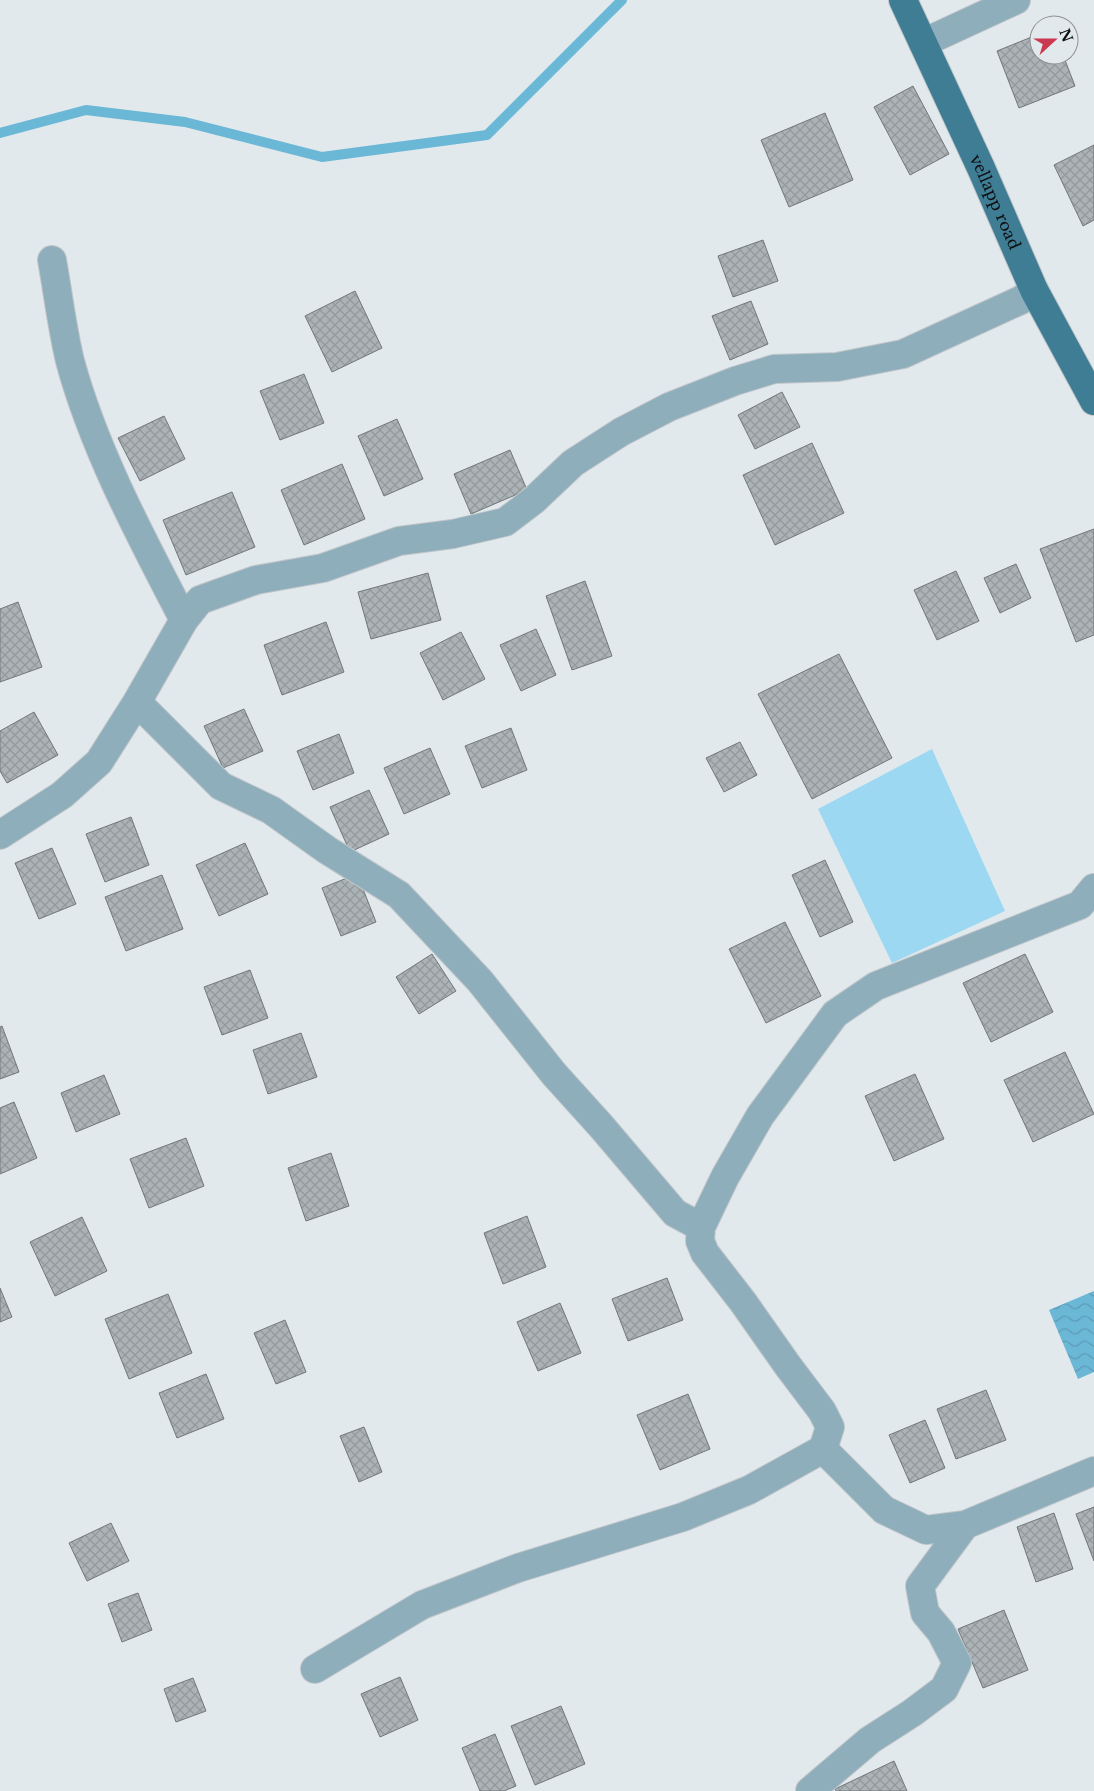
<svg xmlns="http://www.w3.org/2000/svg" width="1094" height="1791" viewBox="0 0 1094 1791" font-family="'Libre Baskerville',serif">
  <defs>
    <pattern id="water-waves" width="16" height="10" patternUnits="userSpaceOnUse" patternTransform="scale(1.25)"><rect width="16" height="10" fill="#6bb7d6"/><path d="M0 5q4-4 8 0t8 0" fill="none" stroke="#5c9cb7"/></pattern>
    <pattern id="building-cross-hatch" width="8" height="8" patternUnits="userSpaceOnUse" patternTransform="scale(1.25)"><rect width="8" height="8" fill="#acb3b6"/><path d="M0 0l8 8M0 8l8-8" fill="none" stroke="#93999b"/></pattern>
  </defs>
  <rect width="100%" height="100%" fill="#e2e9ec"/>
  <path fill="#9cd8f1" d="M932 749 1005 911 892 963 818 809Z"/>
  <path fill="url(#water-waves)" d="M1094 1291V1372L1078 1379 1049 1310Z"/>
  <g fill="none" stroke-linecap="round" stroke-linejoin="round">
    <path stroke="#6bb7d6" stroke-width="10" d="M0 133 86 110 185 122 322 157 487 135 622 0"/>
  </g>
  <path fill="url(#building-cross-hatch)" stroke="#71777a" d="M1039 34V55H1063L1075 86 1019 108 997 51Z
    M913 86 949 154 910 175 874 107Z
    M825 113 853 180 789 207 761 140Z
    M1094 145V220L1083 226 1054 165Z
    M763 240 778 281 733 297 718 256Z
    M355 291 382 348 332 372 305 316Z
    M751 301 768 344 730 360 712 316Z
    M304 374 324 423 280 440 260 391Z
    M782 392 800 427 755 449 738 415Z
    M164 416 185 459 140 481 118 438Z
    M397 419 423 479 384 496 358 436Z
    M812 443 844 513 775 545 743 475Z
    M510 450 527 490 471 514 454 474Z
    M342 464 365 519 304 545 281 490Z
    M232 492 255 547 186 575 163 520Z
    M1094 529V635L1076 642 1040 549Z
    M1016 564 1031 598 1000 613 984 578Z
    M956 571 979 621 937 640 914 590Z
    M428 573 441 620 371 639 358 592Z
    M585 581 612 656 572 670 546 596Z
    M18 602 42 667 0 682V609Z
    M326 622 344 672 282 695 264 645Z
    M536 629 556 675 521 691 500 645Z
    M461 632 485 679 443 700 420 653Z
    M839 654 892 758 812 799 758 694Z
    M244 709 263 751 223 768 204 726Z
    M34 712 58 755 7 783 0 771V731Z
    M511 728 527 770 482 788 465 746Z
    M339 734 354 773 313 790 297 751Z
    M740 742 757 775 724 792 706 758Z
    M430 748 450 794 404 814 384 768Z
    M369 790 389 834 350 852 330 807Z
    M131 817 149 865 105 882 86 834Z
    M245 843 268 894 219 916 196 865Z
    M52 848 76 904 39 919 15 863Z
    M825 860 853 922 820 937 792 875Z
    M357 874 376 922 341 936 322 888Z
    M162 875 183 929 126 951 105 897Z
    M785 922 821 996 766 1023 729 949Z
    M432 954 456 991 419 1014 396 977Z
    M1025 954 1053 1012 991 1042 963 983Z
    M250 970 268 1018 222 1035 204 987Z
    M2 1026 19 1072 0 1079V1027Z
    M301 1033 317 1077 268 1094 253 1050Z
    M1065 1052 1094 1114 1033 1142 1004 1080Z
    M915 1074 944 1139 894 1161 865 1096Z
    M104 1075 120 1114 76 1132 61 1093Z
    M14 1102 37 1158 0 1174V1108Z
    M186 1138 204 1186 149 1208 130 1159Z
    M331 1153 349 1206 306 1221 288 1168Z
    M527 1216 546 1267 503 1284 484 1233Z
    M82 1217 107 1271 55 1296 30 1242Z
    M667 1278 683 1320 628 1341 612 1299Z
    M0 1288 12 1317 0 1322Z
    M168 1294 192 1353 129 1379 105 1319Z
    M560 1303 581 1353 538 1371 517 1322Z
    M285 1320 306 1372 276 1384 254 1333Z
    M206 1374 224 1419 177 1438 159 1393Z
    M986 1390 1006 1440 956 1459 937 1409Z
    M688 1394 710 1449 660 1470 637 1415Z
    M925 1420 945 1468 910 1483 889 1435Z
    M364 1427 382 1472 359 1482 340 1436Z
    M1094 1507V1561L1076 1514Z
    M1054 1513 1073 1569 1036 1582 1017 1527Z
    M111 1523 129 1561 87 1581 69 1543Z
    M138 1593 152 1630 122 1642 108 1604Z
    M1004 1610 1028 1670 983 1688 958 1629Z
    M400 1677 418 1720 380 1737 361 1694Z
    M193 1678 206 1711 176 1722 164 1689Z
    M561 1706 585 1764 535 1785 511 1726Z
    M495 1734 516 1786 504 1791H480L462 1748Z
    M894 1761 907 1791H836L835 1789Z"/>
  <g fill="none" stroke-linecap="round" stroke-linejoin="round">
    <g stroke="#c0c6c9" stroke-width="30">
      <path id="minor" d="M923 43 1016 0
        M52 260C58 293 62 328 70 361 94 450 142 539 184 620
        M137 702 221 786 271 810 327 850 399 895 480 981 554 1074 601 1126 675 1213 701 1227
        M0 835 62 795 99 762 137 702 184 620 200 600 256 580 323 568 399 541 453 534 505 522 534 500 573 463 621 432 669 407 735 381 774 369 837 367 903 354 1021 300 1034 290
        M823 1449 884 1510 926 1530 965 1525 1094 1471
        M315 1669 422 1605 518 1568 683 1517 749 1490 823 1449 830 1427 822 1411 788 1366 743 1302 705 1253 700 1241 701 1227 725 1177 760 1116 835 1014 876 986 1080 905 1094 888
        M810 1791 870 1740 912 1713 944 1689 957 1663 941 1632 925 1613 920 1586 965 1525"/>
    </g>
    <g stroke="#c0c6c9" stroke-width="30">
      <g id="major">
        <path id="s1" d="M903 0 981 168 1034 290 1094 401"/>
      </g>
    </g>
    <use href="#minor" stroke="#8faebc" stroke-width="28"/>
    <use href="#major" stroke="#3f7d95" stroke-width="28"/>
  </g>
  <g text-anchor="middle" stroke-width="4.5" stroke-linejoin="round" paint-order="stroke">
    <g font-size="16" fill="#0d0f10" stroke="#e2e9ec">
      <text dy="6" stroke="none"><textPath href="#s1" startOffset="222">vellapp road</textPath></text>
    </g>
  </g>
  <g transform="translate(1054 40) rotate(69)"><circle r="24" fill="#e2e9ec" stroke="#8d9294"/>
  <path d="M0-4L9 19L0 12L-9 19Z" fill="#ca3950"/>
  <text y="-8" font-size="14" font-weight="bold" text-anchor="middle" fill="#0d0f10">N</text>
  </g>
</svg>
